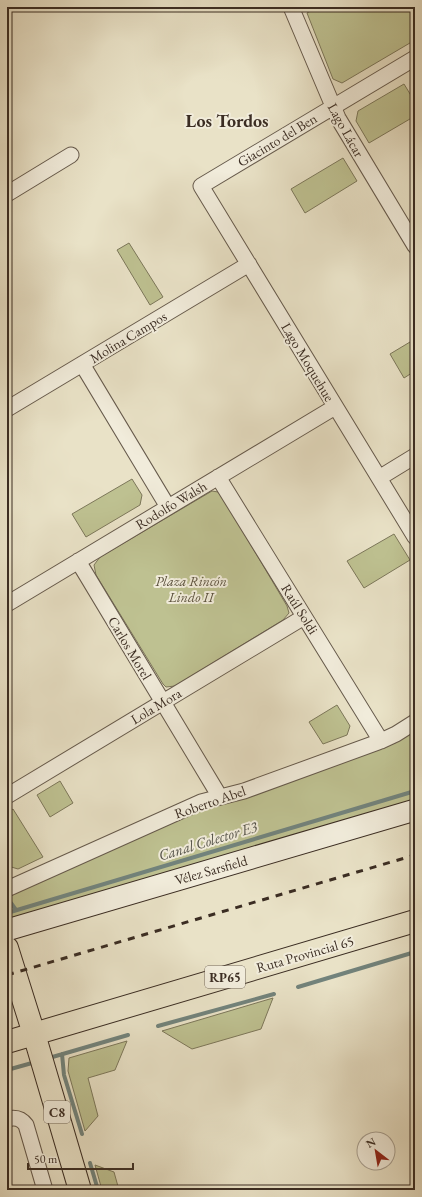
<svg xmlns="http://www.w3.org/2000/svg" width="422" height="1197" viewBox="0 0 422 1197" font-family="'EB Garamond',serif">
  <rect width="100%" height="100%" fill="#e9e2c7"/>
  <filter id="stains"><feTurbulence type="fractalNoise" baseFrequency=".005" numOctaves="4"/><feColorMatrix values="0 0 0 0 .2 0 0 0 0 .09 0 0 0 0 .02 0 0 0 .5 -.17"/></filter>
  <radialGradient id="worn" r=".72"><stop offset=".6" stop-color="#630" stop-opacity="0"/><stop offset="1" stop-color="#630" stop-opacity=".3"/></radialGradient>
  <path fill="#bec191" stroke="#7c775a" d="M318 7H415V40L342 83 333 79 307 13Z
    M404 84 415 102V116L369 143 356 121 358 111Z
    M343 158 357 181 305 213 291 189Z
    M129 243 163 297 150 305 117 250Z
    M415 339V371L404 378 390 354Z
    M132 479 142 495 140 505 86 537 72 514Z
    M212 491 218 492 222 496 287 606 289 613 283 620 175 686 166 687 163 684 96 575 94 565 100 557Z
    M394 534 410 560 364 588 347 561Z
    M337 705 350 726 347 735 323 744 309 722Z
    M415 731V801L7 921V896L206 808 228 802 395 743Z
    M60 781 73 803 50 817 37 795Z
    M13 809 43 857 18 869 8 866 7 865V813Z
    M273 998 261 1029 192 1049 162 1031Z
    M127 1041 115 1070 88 1078 98 1116 85 1131 68 1071 69 1058Z
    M95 1165 114 1172 119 1190H102Z"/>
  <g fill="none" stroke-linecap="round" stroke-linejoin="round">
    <path stroke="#72837c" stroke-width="4" d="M11 903 16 910
      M7 913 415 791
      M298 987 415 952
      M158 1026 274 994
      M62 1054 64 1075 82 1134
      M49 1058 128 1035
      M7 1070 32 1063
      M90 1163 98 1190"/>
    <g stroke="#665a4c" stroke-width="17">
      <path id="street" d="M291 7 338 118 415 246
        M415 58 201 186 415 537
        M7 194 71 155
        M82 364 168 507
        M7 409 249 264
        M218 477 381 741
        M379 478 415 456
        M78 561 220 797
        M7 604 335 407
        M7 796 304 617
        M7 889 201 802 244 791 381 741 396 734 415 722
        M7 1119C15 1117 21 1118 26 1125L45 1190"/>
    </g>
    <g stroke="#3b2d23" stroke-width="23">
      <path id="secondary" d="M7 930 415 810"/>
    </g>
    <g stroke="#3b2d23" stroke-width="24">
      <path id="primary" d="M7 948 34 1034 80 1190
        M7 1042 415 921"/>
    </g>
    <use href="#street" stroke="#f1ecdb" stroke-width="15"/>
    <use href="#secondary" stroke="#f1ecdb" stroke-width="21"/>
    <use href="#primary" stroke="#e9e2c7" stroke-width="22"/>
    <path stroke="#3b2d23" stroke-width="3" stroke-dasharray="7 7" stroke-linecap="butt" d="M7 975 415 855"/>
  </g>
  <g text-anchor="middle" stroke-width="4" stroke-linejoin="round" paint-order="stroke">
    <g fill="#f1ecdb" stroke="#72665a" stroke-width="1">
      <rect x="205" y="966" width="40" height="22" rx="3"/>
      <rect x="44" y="1101" width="26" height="22" rx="3"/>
    </g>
    <g font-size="13" font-weight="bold" fill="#3b2d23">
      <text x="225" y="982">RP65</text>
      <text x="57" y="1117">C8</text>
    </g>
    <g font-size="14" fill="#3b2d23" stroke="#f1ecdb">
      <text transform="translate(346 130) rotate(61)" y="5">Lago Lácar</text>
      <text transform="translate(277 140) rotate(-31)" y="5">Giacinto del Ben</text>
      <text transform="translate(128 337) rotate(-31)" y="5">Molina Campos</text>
      <text transform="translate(308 362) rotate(59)" y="5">Lago Moquehue</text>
      <text transform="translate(171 505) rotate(-31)" y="5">Rodolfo Walsh</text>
      <text transform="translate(300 609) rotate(58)" y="5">Raúl Soldi</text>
      <text transform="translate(130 648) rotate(59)" y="5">Carlos Morel</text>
      <text transform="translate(156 706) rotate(-31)" y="5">Lola Mora</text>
      <text transform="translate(210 802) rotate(-19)" y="5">Roberto Abel</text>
      <text transform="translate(211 870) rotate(-16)" y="5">Vélez Sarsfield</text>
      <text transform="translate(305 954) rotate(-16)" y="5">Ruta Provincial 65</text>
    </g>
    <g font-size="14" font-style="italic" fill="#5c523e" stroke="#f1ecdb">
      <text x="191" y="586">Plaza Rincón<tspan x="191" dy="16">Lindo II</tspan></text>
    </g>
    <g font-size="15" font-style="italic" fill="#525148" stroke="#f1ecdb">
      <text transform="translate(208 841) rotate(-17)" y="5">Canal Colector E3</text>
    </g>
    <g font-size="18" font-weight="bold" fill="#3b2d23" stroke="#f1ecdb">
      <text x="227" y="127">Los Tordos</text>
    </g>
  </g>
  <rect width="422" height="1197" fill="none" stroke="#e9e2c7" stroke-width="24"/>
  <rect x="8" y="8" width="406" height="1181" fill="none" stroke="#3b2d23" stroke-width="2"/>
  <rect x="12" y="12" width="398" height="1173" fill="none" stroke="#3b2d23"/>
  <g transform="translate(376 1151) rotate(329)"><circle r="19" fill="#f1ecdb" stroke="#a8a091"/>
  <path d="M0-3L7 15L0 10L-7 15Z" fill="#8f2418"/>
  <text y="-6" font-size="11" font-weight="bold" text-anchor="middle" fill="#3b2d23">N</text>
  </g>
  <path d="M28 1163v6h105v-6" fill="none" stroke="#3b2d23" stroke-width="2"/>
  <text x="34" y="1163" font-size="12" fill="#3b2d23" stroke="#f1ecdb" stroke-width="3" paint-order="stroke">50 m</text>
  <rect width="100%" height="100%" filter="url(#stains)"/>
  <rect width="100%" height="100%" fill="url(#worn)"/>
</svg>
